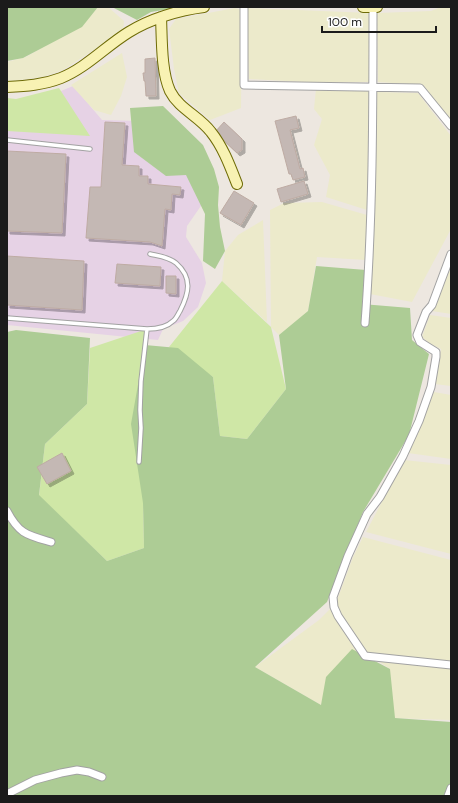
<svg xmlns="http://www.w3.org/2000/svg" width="458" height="803" viewBox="0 0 458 803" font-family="'DM Sans',sans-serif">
  <defs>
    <filter id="shadow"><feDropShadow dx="3" dy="3" stdDeviation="0" flood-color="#0004"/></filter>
  </defs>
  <rect width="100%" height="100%" fill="#ede7e0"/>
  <path fill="#e6d2e5" d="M73 86 102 120 139 121 205 172V200L187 226 186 237 202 263 206 283 198 307 183 321 163 329 158 340 7 325V99L22 101 61 91Z"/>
  <path fill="#eceacb" d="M98 7H108L124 21 123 31 63 70 43 77 7 82V62L26 57 83 24Z
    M441 7H451V121L423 85 378 82 377 13 431 11Z
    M235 8 242 10 241 108 210 120 179 93 174 69 169 29 176 19Z
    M246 8 371 13 370 82H305L249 79Z
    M122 53 127 77 121 96 111 115 94 110 71 85Z
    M316 89 370 90 367 210 326 197 330 175 314 145 322 119 314 109Z
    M377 92 418 93 451 136V229L412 302 370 294Z
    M322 202 367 215 366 260 317 257 308 311 300 319 279 335 271 327 270 210 284 203Z
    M263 220 267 322 222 281 225 251 238 235Z
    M451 268V314L432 311Z
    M430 315 451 318V386L435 384 441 349 429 343 422 337Z
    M434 392 451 395V459L408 453Z
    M404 460 451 465V554L366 532Z
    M363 537 451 560V720L391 718 390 669 359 648 332 671 321 705 255 667 319 620 336 603 353 557Z"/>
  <path fill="#cfe7a6" d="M59 88 90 136 7 131V98L16 99Z
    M222 281 271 327 286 389 247 439 220 436 213 377 169 347Z
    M147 329 143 503 144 548 107 561 39 496 45 444 87 404 90 348Z"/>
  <path fill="#adcc95" d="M7 7H98L82 27 23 58 7 61Z
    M112 7H181L151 12 137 20Z
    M163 106 203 145 214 169 219 187 218 205 220 227 225 251 215 269 203 261 205 214 186 175 166 176 134 152 130 108Z
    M316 266 366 270 362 304 410 308 412 340 429 354 409 435 363 512 327 602 255 667 321 705 326 677 352 649 390 669 395 718 451 722V796H7V332L16 330 90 338 87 404 45 444 39 495 107 561 144 548 143 503 131 424 145 345 178 348 213 377 220 436 247 439 286 389 279 335 308 311Z"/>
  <path fill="#c4b8b4" stroke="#beaba3" filter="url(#shadow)" d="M155 58 156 96H146L145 81H144L143 73H145V59Z
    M296 116 299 128 290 130 300 169 303 168 305 177 293 180 291 174H289L275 121Z
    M105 122 125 123 122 165 139 166V176H148V184L181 187 180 195 172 194 171 210 165 209 162 246 150 242 86 238 90 187H101Z
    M224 122 242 139V150L237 153 215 132Z
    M7 151 66 154 62 233 7 231Z
    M304 181 308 194 281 202 277 189Z
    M234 191 254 203 241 225 220 213Z
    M7 256 84 261 82 310 7 305Z
    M117 264 161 267 160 286 115 283Z
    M166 276H176V294L166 293Z
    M62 453 71 471 47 484 37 467Z"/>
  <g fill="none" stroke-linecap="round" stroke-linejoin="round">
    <g stroke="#a2a2a2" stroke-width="5.5">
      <path id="lane" d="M7 140 90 149
        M7 318 147 329C156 329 166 328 173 321 176 319 178 314 180 311 189 293 193 278 176 263 169 257 159 256 150 254
        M139 462 141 428 140 410 141 381 147 329"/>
    </g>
    <g stroke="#a2a2a2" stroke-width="9">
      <path id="street" d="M244 7V85L420 88 451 126
        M451 254 432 305 426 312 417 335 420 342 436 352V357L431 387 419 421 403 456 380 497 367 514 348 556 333 597 334 607 338 616 365 656 451 665
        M365 323C373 218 373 112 373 7
        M7 511C19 534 27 535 51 542
        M7 794 35 780 61 773 77 770 89 772 102 777
        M448 796 451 788"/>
    </g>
    <g stroke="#6e6b06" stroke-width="12">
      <path id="secondary" d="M363 7H377
        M161 17C162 39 161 71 170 91 179 109 199 116 211 132 223 147 230 166 237 184
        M7 87C26 86 43 85 61 78 86 68 106 46 129 32 150 19 179 10 204 7"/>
    </g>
    <use href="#lane" stroke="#fff" stroke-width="3.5"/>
    <use href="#street" stroke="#fff" stroke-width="7"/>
    <use href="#secondary" stroke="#f8f2b3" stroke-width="10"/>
  </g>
  <rect width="458" height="803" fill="none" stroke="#1b1b1b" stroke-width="16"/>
  <path d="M322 26v6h114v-6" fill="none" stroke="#1b1b1b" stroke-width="2"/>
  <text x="328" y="26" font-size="12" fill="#1b1b1b" stroke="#ffffff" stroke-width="3" paint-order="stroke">100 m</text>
</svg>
